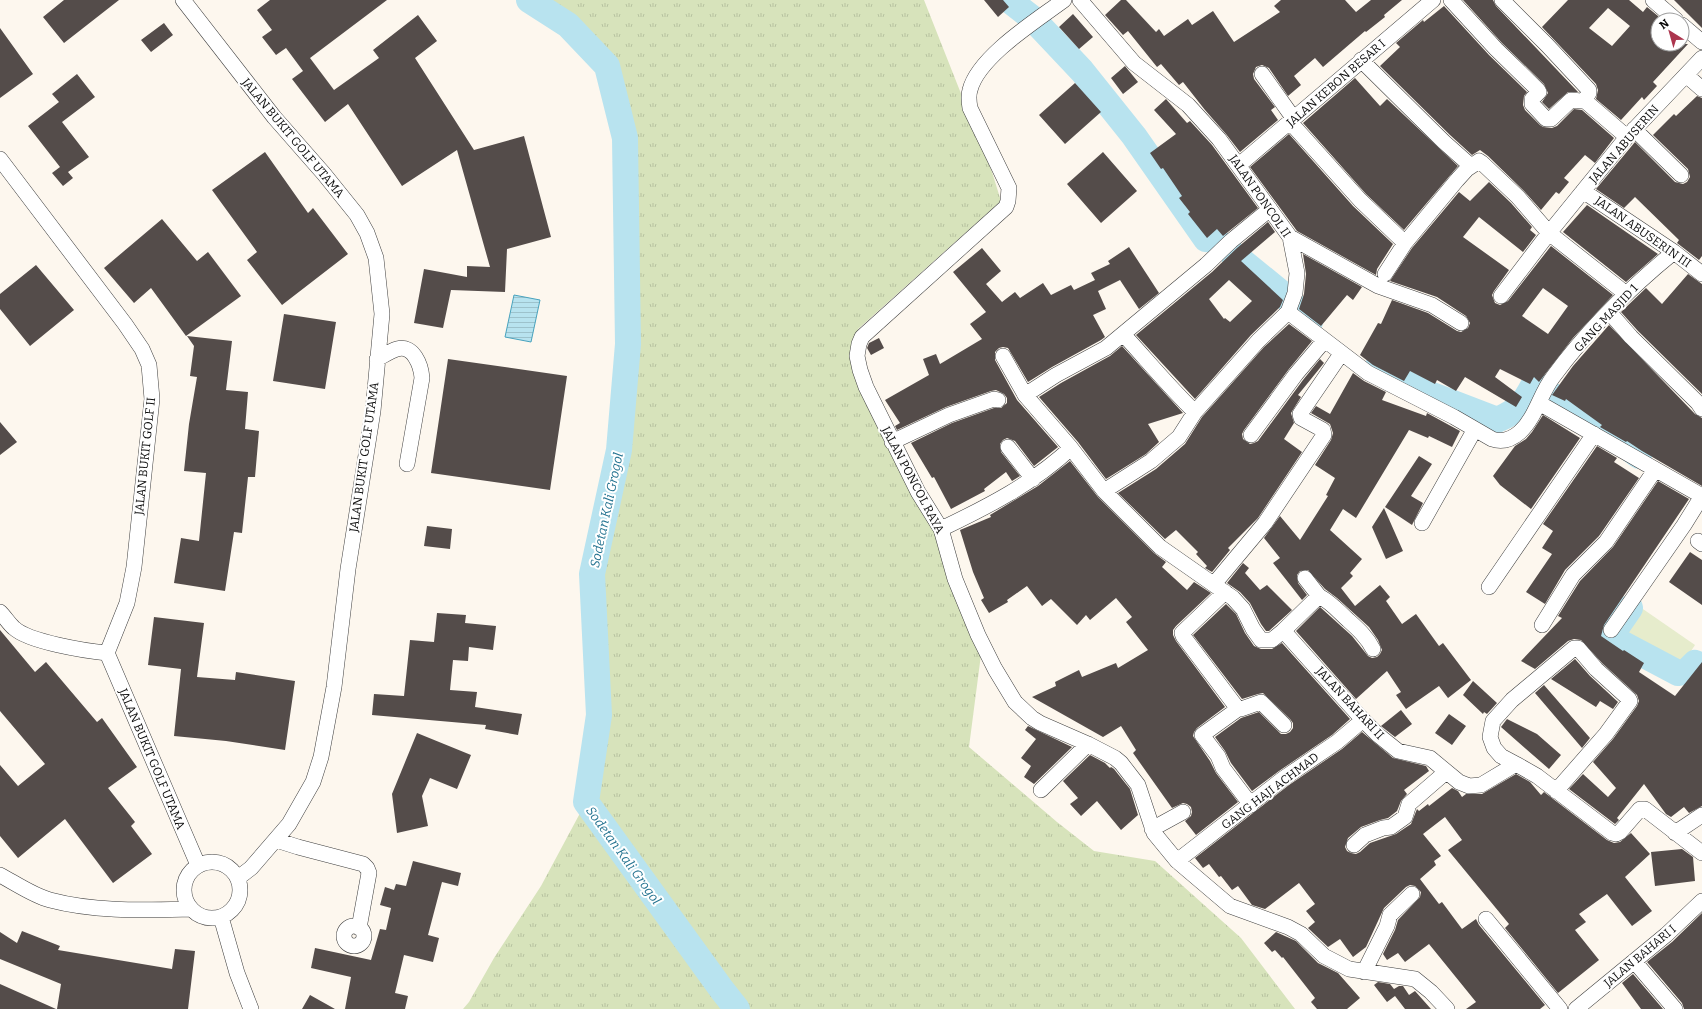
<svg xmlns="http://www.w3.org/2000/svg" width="1702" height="1009" viewBox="0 0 1702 1009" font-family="Bitter,serif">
  <defs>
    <pattern id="grass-tufts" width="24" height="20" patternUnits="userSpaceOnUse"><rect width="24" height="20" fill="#d7e3bb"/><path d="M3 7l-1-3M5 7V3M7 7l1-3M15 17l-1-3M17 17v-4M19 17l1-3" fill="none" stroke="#b7c2a0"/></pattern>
    <pattern id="water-rules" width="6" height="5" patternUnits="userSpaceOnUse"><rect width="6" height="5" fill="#b8e3ef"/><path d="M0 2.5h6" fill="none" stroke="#9dc2cc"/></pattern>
  </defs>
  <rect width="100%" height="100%" fill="#fdf7ee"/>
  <path fill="url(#grass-tufts)" d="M529 0H924L992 172 1001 201 858 329 852 368 885 442 932 518 982 647 969 747 1057 822 1094 851 1155 861 1241 938 1295 1009H463L469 1002 494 958 541 886 586 802 599 715 592 574 619 450 628 344 625 138 607 66 568 25Z"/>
  <path fill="#e6eccc" d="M1640 607 1695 645 1680 668 1624 630Z"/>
  <path fill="url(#water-rules)" stroke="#48a2bd" d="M514 295 540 300 531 342 505 337Z"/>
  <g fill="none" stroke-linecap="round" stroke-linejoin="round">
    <path stroke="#b8e3ef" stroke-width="26" d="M529 0 568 25 607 66 625 138 628 344 619 450 592 574 599 715 586 802 722 990 737 1009
      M1009 0 1032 18 1082 71 1134 136 1206 239 1216 240 1285 296 1301 314 1310 322
      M1376 369 1424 392 1497 420C1519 410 1523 405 1534 384L1590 419 1639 456
      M1630 608 1610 637 1678 673 1687 671 1695 663 1702 666"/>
  </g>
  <path fill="#544c4a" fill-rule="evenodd" d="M64 0H119L64 43 43 17Z
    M270 0H387L310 58 334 90 379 58 373 50 418 15 437 41 415 58 474 150 524 136 551 237 507 249 505 292 451 290 443 328 414 323 424 269 467 277V266L490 267 457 150 402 186 348 104 325 122 292 79 303 71 286 48 276 55 262 37 272 30 257 10Z
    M984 0H1003L1009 7 998 17Z
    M1121 0H1126L1156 32 1159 29 1164 36 1188 19 1192 25 1213 11 1234 42 1280 12 1274 6 1281 0H1345L1356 12 1371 0H1402L1384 15 1385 17 1366 32 1365 31 1323 67 1315 58 1294 76 1301 85 1288 96 1269 68 1262 65 1256 67 1253 74 1254 79 1275 107 1271 110 1278 120 1240 152 1226 134 1205 110 1183 82 1179 85 1161 64 1157 67 1128 31 1123 35 1105 15Z
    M1463 0H1493L1496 6 1578 92H1568L1549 109 1542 102 1548 93 1544 84 1502 43Z
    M1568 0H1629L1643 12 1647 7 1658 16V44H1688L1653 82 1657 86 1644 100 1642 97 1621 120 1596 99 1598 90 1596 84 1542 27ZM1608 8 1630 26 1612 46 1589 28Z
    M1674 0H1702V28Z
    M1444 6 1489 55 1527 92 1524 96 1523 105 1525 110 1540 125 1543 127 1552 128 1557 126 1574 109 1582 110 1614 138 1595 163 1585 155 1564 178 1569 182 1559 194 1556 192 1541 210 1524 191 1488 156 1480 150 1472 155 1450 135 1380 66 1400 47 1396 43 1423 20 1424 22Z
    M1073 14 1093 37 1079 49 1059 27Z
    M164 23 173 35 151 52 141 40Z
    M0 28 33 74 0 98Z
    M1125 66 1138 82 1123 94 1111 78Z
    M77 74 95 97 62 122 89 157 68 172 73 178 63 186 52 173 60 167 28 126 59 102 52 94Z
    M1355 78 1380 106 1387 99 1458 166 1404 230 1366 194 1303 123Z
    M1075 83 1101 112 1065 144 1039 115Z
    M1697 96 1702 98V256L1699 260 1677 243 1679 240 1635 197 1624 208 1596 189 1635 142 1675 182 1683 184 1687 182 1690 177 1688 169 1653 135 1674 114 1676 116Z
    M1166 99 1187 123 1190 121 1212 145 1258 208 1223 236 1217 229 1207 238 1188 214 1190 212 1179 198 1182 196 1163 168 1161 169 1150 153 1176 134 1154 110Z
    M1289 134 1353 206 1393 244 1377 269 1376 275 1297 231 1250 167Z
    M265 152 308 213 313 208 348 254 282 305 247 260 257 252 212 190Z
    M1103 152 1137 191 1101 223 1067 184Z
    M1489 182 1511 203 1532 227 1530 230 1536 235 1523 252 1479 217 1463 237 1509 270 1494 291 1492 295 1495 303 1500 305 1508 301 1551 246 1613 295 1573 338 1539 382 1534 377 1530 384 1500 369 1495 377 1522 397 1516 407 1465 377 1456 391 1437 380 1435 384 1410 371 1404 381 1373 365 1360 355 1378 323 1381 324 1392 300 1428 313 1457 331 1461 332 1468 328 1470 323 1466 316 1437 297 1390 281 1412 248 1459 192 1470 201ZM1543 288 1568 306 1548 334 1522 316Z
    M1587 205 1658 254 1626 282 1563 232Z
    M162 219 197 261 208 252 241 296 186 336 151 288 134 303 104 268Z
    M1268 222 1275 232 1241 261 1283 300 1280 307 1251 335 1195 399 1136 335 1212 272 1237 248ZM1229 280 1252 301 1230 322 1225 318 1224 319 1209 299Z
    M1129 247 1159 293 1139 309 1120 280 1098 291 1106 309 1093 315 1105 337 1101 340 1052 367 1028 382 1008 348 1003 347 999 348 995 352V360L1017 400 1058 447 1034 466 1015 441 1007 438 1003 440 1000 444 1001 452 1020 476 1012 481 1006 472 984 489 985 491 951 509 934 477 932 478 911 443 952 423 994 408H1001L1007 403V398L1004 394 996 390 991 391 946 407 897 430 895 426 900 423 885 400 929 375 923 359 936 354 940 364 982 339 970 324 986 312 953 272 982 248 1001 271 986 284 1002 302 1015 292 1020 298 1043 283 1051 295 1071 285 1074 290 1095 280 1091 273 1110 264 1108 261Z
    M1303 254 1362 287 1353 300 1347 295 1321 326 1299 309 1304 294 1306 274Z
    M36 265 74 310 30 346 0 309V294Z
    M1688 274 1702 284V394L1638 331 1621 312 1646 288 1662 304Z
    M284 314 336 322 325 389 273 381Z
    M1289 324 1312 341 1289 369 1244 430 1242 434 1243 439 1250 444 1254 443 1258 441 1303 380 1320 359 1324 363 1298 395 1301 397 1291 413 1294 423 1284 439 1302 452 1258 518 1228 548 1230 550 1212 572 1205 568 1207 566 1196 554 1198 552 1176 530 1165 539 1118 493 1156 469 1185 444 1202 417 1264 347Z
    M1609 325 1695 414 1702 418V486L1642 451 1627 441 1626 442 1600 427 1602 425 1566 399 1565 401 1552 395 1573 366Z
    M187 336 232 341 226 390 248 392 245 429 259 431 255 477H248L242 533 234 532 225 591 174 583 181 538 199 541 206 473 184 471 189 424 197 377 190 376 194 346Z
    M879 338 884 348 871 355 867 348 869 343Z
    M1122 346 1183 413 1148 424 1159 442 1146 454 1106 479 1078 442 1039 397 1061 383 1110 356Z
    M448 359 567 376 550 490 431 473Z
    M1353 373 1364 381 1386 392 1382 400 1426 416 1427 413 1460 431 1452 447 1429 436 1428 438 1409 430 1356 518 1343 509 1330 530 1362 559 1350 573 1353 576 1341 588 1355 606 1380 585 1390 597 1386 601 1402 624 1416 614 1439 646 1443 643 1471 680 1448 698 1439 686 1406 709 1396 695 1401 692 1387 671 1356 699 1296 631 1320 607 1352 636 1368 656 1372 658 1377 657 1380 654 1382 650 1378 640 1369 627 1337 598 1325 589 1308 570 1300 571 1297 575 1298 583 1307 595 1302 600 1273 563 1280 558 1264 538 1280 516 1300 540 1328 496 1326 495 1335 478 1315 465 1331 440 1333 433 1330 424 1311 413 1316 406 1330 414Z
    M1543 415 1580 438 1531 509 1500 485 1493 476 1515 446 1526 439 1532 432Z
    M0 422 17 442 0 455Z
    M1597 446 1617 458 1614 462 1639 478 1599 536 1565 570 1545 604 1526 592 1552 554 1542 548 1553 531 1543 524Z
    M1419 456 1432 464 1411 496 1423 503 1412 525 1385 507Z
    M1070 461 1098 497 1154 553 1166 562 1162 567 1187 590 1194 582 1211 593 1176 626 1173 630V635L1176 641 1225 707 1197 728 1194 732 1193 736 1210 761 1216 773 1238 802 1196 835 1185 821 1191 816 1192 812 1191 807 1187 804 1183 803 1172 808 1133 753 1136 750 1121 726 1103 737 1032 697 1056 686 1055 682 1079 670 1082 677 1116 663 1118 668 1148 650 1126 622 1132 617 1116 598 1090 620 1086 615 1077 625 1051 599 1042 606 1027 586 1007 600 1008 602 989 613 981 600 984 598 973 572 960 530 991 517 990 515 1038 486Z
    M1658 481 1689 499 1604 625 1601 636 1623 651 1624 650 1644 663 1639 672 1675 696 1702 662V806L1689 813 1684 807 1671 817 1666 814 1644 784 1617 818 1619 820 1615 824 1569 789 1583 774 1608 797 1616 788 1593 762 1613 739 1637 706 1639 701 1637 695 1602 663 1581 640 1574 639 1568 641 1535 669 1521 661 1562 618 1558 616 1580 581 1613 547Z
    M1384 508 1403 551 1386 559 1372 527Z
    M427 526 452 529 450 549 424 546Z
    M1690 552 1702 560V605L1669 582Z
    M1243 563 1249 568 1245 573 1260 590 1267 585 1292 610 1269 631H1266L1261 624 1250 603 1240 592 1227 583Z
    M1226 604 1236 614 1245 633 1254 646 1261 649H1272L1282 643 1350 719 1332 735 1279 771 1252 791 1231 763 1225 751 1215 737 1241 718 1259 712 1281 734H1286L1290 732 1293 728V723L1290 719 1263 693 1258 694 1242 699 1193 635Z
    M437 613 466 615 465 623 496 626 493 650 469 647 468 661 453 660 450 690 477 692 475 707 522 714 518 735 485 729 486 725 372 715 374 694 404 696 410 640 434 642Z
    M154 617 204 623 197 677 235 680 236 672 295 681 285 750 226 741 174 736 181 669 148 665Z
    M0 630 35 672 46 662 97 722 102 718 137 767 108 788 135 822 131 826 152 854 113 883 65 819 18 858 0 836V765L18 786 45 764 0 711Z
    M1575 659 1590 676 1618 702 1613 709 1600 701 1596 707 1551 679Z
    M1473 681 1497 703 1487 714 1484 712 1483 714 1463 695Z
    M1544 685 1590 738 1582 748 1535 693Z
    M1401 710 1412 724 1395 737 1381 726Z
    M1449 714 1466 726 1452 745 1435 733Z
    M1507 719 1537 734 1561 755 1549 769 1501 727Z
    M1028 726 1072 747 1034 784 1024 777 1031 766 1021 758 1036 739 1025 730Z
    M1362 732 1393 758 1426 766 1429 771 1404 790 1407 794 1401 801 1397 811 1388 818 1380 820 1361 827 1348 838 1345 847 1347 851 1351 853 1356 854 1360 852 1370 843 1396 834 1411 824 1417 809 1419 811 1428 804 1429 806 1452 788 1458 791 1462 797 1466 794H1482L1516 774 1530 782 1541 795 1544 792 1607 840 1614 843 1620 842 1631 833 1650 854 1625 877 1652 911 1632 926 1607 894 1579 914 1586 922 1575 930 1599 960 1558 993 1505 928 1509 924 1448 850 1462 840 1445 817 1423 834 1441 856 1434 861 1436 865 1420 879 1439 904 1442 902 1462 929 1476 919 1479 925 1545 1005 1540 1009H1466L1476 1002 1429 944 1405 962 1398 953 1387 960 1383 954 1395 930 1398 920 1420 897 1421 892 1415 886 1410 885 1406 887 1384 908 1366 947 1353 957 1340 939 1328 947 1308 928 1315 922 1306 911 1315 904 1299 883 1265 909 1252 905 1238 886 1232 890 1221 876 1219 877 1209 864 1203 868 1195 858 1289 785 1342 749Z
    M417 733 471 755 457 789 430 778 422 796 428 826 397 833 392 794Z
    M1090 755 1105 763 1110 768 1111 767 1114 769 1130 789 1138 815 1121 830 1097 801 1081 816 1070 804 1078 798 1063 781Z
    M1682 849 1693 857 1695 881 1655 886 1651 852Z
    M413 861 461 873 458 886 442 882 428 935 439 938 433 962 404 955 395 993 408 996 405 1009H345L351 977 311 968 315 948 371 960 380 929 386 930 391 908 380 905 385 887 394 890 396 884 406 886Z
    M1702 913V1009H1684L1682 1003 1647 962 1672 942Z
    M22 931 60 946 58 950 172 969 175 949 195 951 188 1009H57L61 984 0 959V932L17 943Z
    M1276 932 1296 941 1318 963 1338 973 1360 998 1347 1009H1317L1311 1002 1315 998 1283 957 1282 958 1275 950 1272 952 1264 943Z
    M1633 974 1663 1009H1641L1622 983Z
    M1378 982 1390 984 1394 989 1399 986H1403L1409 995 1415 991 1431 1009H1405L1395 996 1387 1002 1374 985Z
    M0 984 56 1009H0Z
    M310 995 335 1009H302Z"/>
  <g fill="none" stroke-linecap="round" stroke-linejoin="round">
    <g stroke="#3f3f3f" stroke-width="16">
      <path id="minor" d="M183 0 274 117 324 174 357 215 367 233 376 258 382 314 373 411 348 569 334 687 321 757 313 782 289 824 251 868 238 878
        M1064 0C1037 20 978 57 970 90 968 96 969 102 970 108L1009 188 1008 201 1006 207 862 337 859 344 857 356 860 370 866 387 918 492 941 529 955 579 978 635 995 669 1015 702 1032 718 1040 723 1088 744 1115 758 1121 763 1138 785 1154 833 1177 861 1230 906 1288 927 1301 934 1324 956 1349 969 1415 979 1431 992 1447 1009
        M1080 0 1134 63 1188 105 1219 139 1290 237 1297 273 1295 293 1288 312 1258 341 1195 412 1179 437 1151 461 1104 491
        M1451 0 1496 49 1538 90 1539 92 1532 99V104L1546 119H1551L1571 100C1582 100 1582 105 1589 93V90L1547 45 1502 0
        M1653 0 1676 20
        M1682 25 1702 42
        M1361 60 1444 142 1471 166
        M1262 74 1294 119
        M1686 75 1702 89
        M1584 100 1627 137
        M1290 122 1360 200 1405 243
        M1634 129 1681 175
        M0 159 125 324 142 349 149 365 152 399 134 567 127 603 107 653
        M1239 165 1433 0
        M1583 191 1674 252 1702 274
        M1290 237 1378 286 1432 305 1461 323
        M1385 274 1405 243 1457 180 1467 169 1479 161 1482 163 1518 197 1549 233 1620 289
        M1501 296 1549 233 1627 137 1702 58
        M1288 312 1368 373 1454 417 1492 439C1503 443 1512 439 1520 432 1536 417 1540 394 1553 377 1586 332 1631 287 1674 252
        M1610 313 1631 337 1698 403 1702 409
        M1123 334C1147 360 1170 388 1195 412
        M1003 356 1025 395 1071 448 1104 491 1160 547 1233 598 1243 609 1253 629 1261 640H1272L1283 631 1288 636 1363 720 1378 735 1398 751 1430 758 1459 782 1469 786 1481 785 1516 764 1537 776 1612 833 1616 834 1620 832 1640 809H1645L1702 853
        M377 359C383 356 390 351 397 349 413 344 421 365 422 378L407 464
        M1025 395 1056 375 1106 348 1206 265 1231 241 1270 209
        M1539 403 1702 496
        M1251 435 1296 374 1324 341
        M892 442 949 415 994 399 998 400
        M1008 447 1033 479
        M1422 523 1475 429
        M941 529C989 506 1032 484 1071 448
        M1698 541 1702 544
        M1214 584 1265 523 1324 435 1323 430 1301 418 1300 414 1341 354
        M1489 587 1594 434
        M1225 592 1182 633 1183 636 1238 709H1241L1261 702 1284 725
        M1319 596C1332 603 1338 611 1348 620 1358 629 1367 637 1373 649
        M0 612C5 617 9 624 14 628 29 642 86 651 107 653
        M1542 625 1573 575 1606 542 1655 470
        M1611 630 1684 525 1702 496
        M1283 631 1319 596 1305 578
        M107 653 198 865
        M1238 709 1202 735 1218 756 1223 768 1251 805
        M1516 764 1501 756 1494 748 1490 737 1493 721 1512 700 1574 648H1578L1596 669 1629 699 1630 701 1606 734 1556 791
        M1041 790 1088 744
        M1152 829 1183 812
        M1675 833 1702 815
        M276 840 298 847 363 864 367 868 369 873 359 928
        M1354 845 1365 835 1383 828 1391 827 1405 817 1409 804 1446 772
        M1177 861 1284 778 1337 742 1363 720
        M184 890a28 28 0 1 1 56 0a28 28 0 1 1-56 0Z
        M0 875C15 883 34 896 50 900 95 912 144 910 191 909
        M221 917 237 973 251 1009
        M1486 919 1560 1009
        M344 936a10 10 0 1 1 20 0a10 10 0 1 1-20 0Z
        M1634 961 1675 1009
        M1364 972 1387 926 1390 915 1412 894
        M1576 1009 1666 935 1702 901"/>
    </g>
    <use href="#minor" stroke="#fff" stroke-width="15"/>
  </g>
  <g text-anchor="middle" stroke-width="4" stroke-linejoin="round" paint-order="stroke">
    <g font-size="12" fill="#0c0c0c" stroke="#fff">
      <text transform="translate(1336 83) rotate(-41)" y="4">JALAN KEBON BESAR I</text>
      <text transform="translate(293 138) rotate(50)" y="4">JALAN BUKIT GOLF UTAMA</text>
      <text transform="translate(1624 144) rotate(-49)" y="4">JALAN ABUSERIN</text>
      <text transform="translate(1260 196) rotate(55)" y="4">JALAN PONCOL II</text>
      <text transform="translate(1643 232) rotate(35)" y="4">JALAN ABUSERIN III</text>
      <text transform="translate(1606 318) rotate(-47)" y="4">GANG MASJID 1</text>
      <text transform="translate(145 456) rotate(-84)" y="4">JALAN BUKIT GOLF II</text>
      <text transform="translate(364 457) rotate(-82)" y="4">JALAN BUKIT GOLF UTAMA</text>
      <text transform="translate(913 480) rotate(62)" y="4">JALAN PONCOL RAYA</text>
      <text transform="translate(1350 703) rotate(47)" y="4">JALAN BAHARI II</text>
      <text transform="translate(152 759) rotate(67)" y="4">JALAN BUKIT GOLF UTAMA</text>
      <text transform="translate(1270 791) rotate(-37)" y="4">GANG HAJI ACHMAD</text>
      <text transform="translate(1640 956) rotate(-40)" y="4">JALAN BAHARI I</text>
    </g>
    <g font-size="13" font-style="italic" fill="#247390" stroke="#fff">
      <text transform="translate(606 510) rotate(-78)" y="5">Sodetan Kali Grogol</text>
      <text transform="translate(624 855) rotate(54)" y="5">Sodetan Kali Grogol</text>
    </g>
  </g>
  <g transform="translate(1670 32) rotate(323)"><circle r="19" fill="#ffffff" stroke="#9e9e9e"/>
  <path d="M0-3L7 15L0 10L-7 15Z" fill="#ac354e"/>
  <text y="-6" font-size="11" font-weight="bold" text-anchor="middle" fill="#0c0c0c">N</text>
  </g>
</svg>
